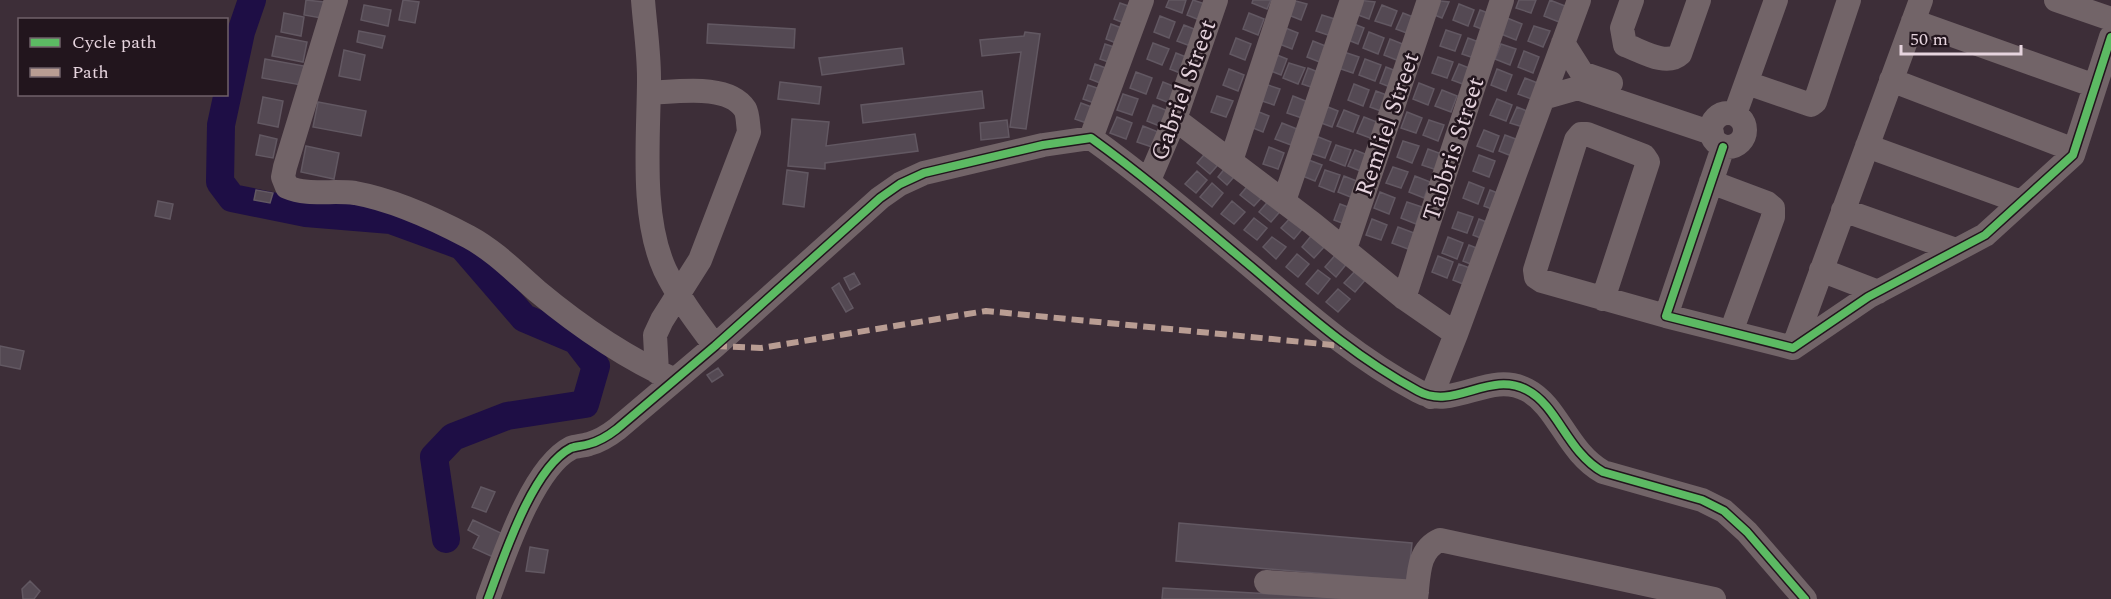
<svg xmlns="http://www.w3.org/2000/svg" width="2111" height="599" viewBox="0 0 2111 599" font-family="Spectral,serif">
  <rect width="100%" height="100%" fill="#3d2e38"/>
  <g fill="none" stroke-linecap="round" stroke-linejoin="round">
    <path stroke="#1e0e45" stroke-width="28" d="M252 0 241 32 221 125 220 182 232 198 306 213 391 220 462 246 524 318 576 340 596 366 585 404 507 416 453 437 434 457 446 539"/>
  </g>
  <path fill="#544953" stroke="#625862" stroke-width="1.5" d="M306 0 324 2 321 18 304 15Z
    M403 0 419 2 415 23 399 20Z
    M1169 0H1186L1182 13 1166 7Z
    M1193 0 1208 5 1202 21 1187 15Z
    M1253 0H1271L1267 9 1252 3Z
    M1292 0 1307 4 1301 20 1286 14Z
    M1358 0 1375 2 1369 19 1353 13Z
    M1432 0 1449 2 1442 18 1427 12Z
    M1519 0H1536L1531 13 1516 8Z
    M1550 0 1565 6 1559 22 1544 16Z
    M1120 3 1137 9 1131 26 1114 19Z
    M1459 4 1474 10 1468 26 1453 20Z
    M364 5 391 10 388 26 361 20Z
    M1382 5 1397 11 1391 26 1375 21Z
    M1480 10 1496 16 1489 32 1474 26Z
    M284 13 304 17 301 36 281 32Z
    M1249 13 1264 19 1258 35 1243 29Z
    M1403 13 1418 19 1412 35 1396 29Z
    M1322 15 1338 20 1331 36 1316 31Z
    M1160 16 1175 22 1169 38 1154 32Z
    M1507 18 1522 24 1516 40 1501 34Z
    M1349 22 1364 28 1358 44 1343 38Z
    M708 24 795 29 794 48 707 43Z
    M1111 24 1127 30 1121 45 1106 39Z
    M1184 25 1199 31 1193 47 1177 41Z
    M1534 26 1550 31 1543 47 1528 41Z
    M1283 27 1298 33 1292 49 1277 43Z
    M1446 30 1461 35 1455 51 1440 46Z
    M359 31 385 36 382 48 357 42Z
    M1025 32 1040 34 1026 129 1010 127 1021 52 982 56 980 40 1024 36Z
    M1369 32 1384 38 1378 54 1363 48Z
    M276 36 307 42 303 62 272 56Z
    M1236 38 1251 44 1245 60 1230 54Z
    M1468 38 1484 44 1477 59 1462 54Z
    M1390 39 1405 45 1399 61 1384 55Z
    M1313 41 1328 47 1322 63 1307 57Z
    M1153 43 1169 49 1162 65 1147 59Z
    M1105 44 1120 49 1114 64 1100 59Z
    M1501 44 1516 49 1510 65 1495 59Z
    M902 48 904 64 822 75 819 58Z
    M344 50 365 55 360 80 339 76Z
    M1524 51 1539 57 1533 73 1518 67Z
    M1344 52 1359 57 1353 73 1338 68Z
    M1176 53 1191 59 1185 75 1170 69Z
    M1272 53 1287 59 1281 75 1266 69Z
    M1438 57 1453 62 1447 78 1432 73Z
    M265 59 304 66 301 85 262 78Z
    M1365 59 1381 65 1375 81 1359 75Z
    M1289 63 1305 68 1298 84 1283 78Z
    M1095 64 1111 70 1105 85 1090 79Z
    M1459 64 1474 70 1468 86 1452 80Z
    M1386 67 1401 73 1395 89 1380 83Z
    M1308 68 1323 74 1317 89 1302 84Z
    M1229 69 1244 75 1238 91 1223 85Z
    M1497 69 1512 75 1506 91 1491 85Z
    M1136 72 1152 78 1146 94 1130 88Z
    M1525 78 1540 84 1534 100 1518 94Z
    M780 82 821 87 819 104 778 99Z
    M1163 82 1178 88 1172 104 1157 98Z
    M1419 83 1434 89 1428 105 1413 99Z
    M1265 84 1280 89 1274 105 1259 100Z
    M1354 84 1369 90 1363 106 1348 100Z
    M1088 85 1103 90 1097 104 1083 99Z
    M1442 90 1457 96 1451 112 1435 106Z
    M982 91 984 108 863 123 861 105Z
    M1376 91 1392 97 1386 113 1370 107Z
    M1123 94 1138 99 1132 115 1117 110Z
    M1217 96 1233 101 1226 117 1211 112Z
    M1293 96 1308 102 1302 118 1287 113Z
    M263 97 283 101 278 127 258 123Z
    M1497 99 1512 105 1506 121 1490 115Z
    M318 102 366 111 361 136 313 127Z
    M1081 103 1097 109 1092 125 1075 119Z
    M1153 105 1168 111 1162 127 1147 121Z
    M1323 105 1338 111 1332 127 1316 121Z
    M1517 107 1532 113 1526 128 1510 123Z
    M1254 110 1269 116 1263 132 1248 126Z
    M1344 110 1359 116 1353 132 1337 126Z
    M1407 112 1422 118 1416 133 1401 128Z
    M1117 117 1132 123 1126 139 1110 133Z
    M1364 117 1379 123 1373 139 1357 133Z
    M792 119 829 122 826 146 915 134 918 151 825 163V169L788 166Z
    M1007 120 1009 137 981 140 980 123Z
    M1429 120 1444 125 1438 141 1423 135Z
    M1282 123 1297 129 1291 145 1275 139Z
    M1143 126 1158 132 1152 147 1137 142Z
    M1484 130 1499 136 1493 152 1477 146Z
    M260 135 277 139 273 158 256 155Z
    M1505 135 1521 141 1514 157 1499 151Z
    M1316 136 1331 142 1325 158 1310 153Z
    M1403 141 1419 146 1412 163 1397 157Z
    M1336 145 1351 150 1345 166 1330 160Z
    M306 146 339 153 334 179 301 172Z
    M1269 147 1284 153 1278 169 1263 164Z
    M1210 148 1223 159 1210 174 1197 163Z
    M1428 149 1444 155 1437 170 1422 165Z
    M1355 150 1370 156 1363 172 1348 166Z
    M1479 155 1495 161 1489 177 1473 171Z
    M1306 159 1322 165 1315 181 1300 175Z
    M1229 163 1239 171 1227 185 1218 177Z
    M1393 167 1408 172 1401 188 1386 183Z
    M787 170 808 173 804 207 783 204Z
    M1325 170 1340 175 1334 192 1319 186Z
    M1197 171 1207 180 1196 193 1185 184Z
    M1344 176 1359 182 1353 198 1338 192Z
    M1415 176 1430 182 1424 198 1409 192Z
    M1469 182 1484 188 1478 204 1463 198Z
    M1212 183 1223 193 1212 207 1200 197Z
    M1250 183 1264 195 1254 206 1240 195Z
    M256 190 273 193 270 203 254 200Z
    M1490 190 1505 196 1499 212 1484 206Z
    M1380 192 1395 198 1389 214 1374 208Z
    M1271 198 1283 208 1271 222 1259 212Z
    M158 201 173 204 170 219 155 216Z
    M1232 201 1245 212 1234 224 1221 214Z
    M1407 202 1422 207 1416 224 1401 218Z
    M1340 204 1356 210 1350 226 1334 220Z
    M1458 212 1473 217 1467 233 1452 228Z
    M1292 216 1304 227 1294 239 1281 228Z
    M1254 218 1267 228 1257 240 1244 230Z
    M1372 219 1387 225 1381 240 1366 235Z
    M1479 219 1494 225 1488 241 1473 235Z
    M1398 227 1414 233 1408 249 1392 243Z
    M1311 236 1324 247 1314 258 1302 247Z
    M1272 237 1286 247 1276 259 1263 247Z
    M1448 237 1463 243 1457 259 1442 253Z
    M1469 245 1484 251 1478 267 1463 261Z
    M1337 253 1348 262 1336 277 1325 267Z
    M1297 254 1309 264 1298 277 1286 267Z
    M1438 256 1453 262 1447 278 1432 272Z
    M1459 264 1475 270 1468 286 1453 280Z
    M1318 270 1330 279 1318 294 1306 284Z
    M1356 270 1366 279 1355 292 1344 283Z
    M854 273 860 284 850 290 844 278Z
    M839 283 853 308 846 312 832 288Z
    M1338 289 1350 299 1338 312 1326 302Z
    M0 346 24 351 20 369 0 365Z
    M718 368 723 375 712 382 707 375Z
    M481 487 495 492 486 512 472 507Z
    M473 520 503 534 493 557 473 548 479 536 468 530Z
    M1179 523 1412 543 1408 581 1176 561Z
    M530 547 548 550 544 573 526 571Z
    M30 581 40 591 34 599H23L22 589Z
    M1163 588 1363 599H1162Z"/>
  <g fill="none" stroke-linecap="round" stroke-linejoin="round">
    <path stroke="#726468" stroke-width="24" d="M336 0 285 167 283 177 287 187C308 196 332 190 355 193 394 200 435 219 469 237 495 251 515 272 537 291 579 326 626 358 675 380
      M643 0C645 26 649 52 649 78 649 136 640 215 665 270 678 297 697 322 715 346
      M1632 0 1622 28 1625 45C1640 50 1666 67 1680 54L1699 0
      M2056 0 2111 19
      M1913 21 2095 86
      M1563 43 1582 73 1611 83
      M1891 80 2074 150
      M1747 83 1811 105 1815 102 1849 0
      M649 93C676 92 728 83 745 109 748 114 748 125 749 132L700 260 662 320 655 335 657 372
      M1543 98 1578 88 1712 133
      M1711 130a17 17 0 1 1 34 0a17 17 0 1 1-34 0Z
      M1735 114 1776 0
      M1175 119 1312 223 1404 298 1456 334 1579 0
      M1091 138 1142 0
      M1867 146 2021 202
      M1723 147 1666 316 1793 348 1868 297 1985 235 2073 155 2111 37
      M1231 161 1284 0
      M1149 180 1175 119 1216 0
      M1711 182 1767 203 1773 208V217L1731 332
      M1284 201 1352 0
      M1843 210 1956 250
      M1345 249 1429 0
      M1821 270 1878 292
      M1404 298 1502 0
      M1603 299 1648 162 1644 156 1587 134H1581L1576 140 1535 270 1536 277 1542 281 1666 316
      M1793 348 1921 0
      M1431 397 1456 334
      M1266 582 1417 592
      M488 599C503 559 532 468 571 448 576 446 583 446 589 444 600 441 608 436 617 429L715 346 880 198 900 184 924 173 1043 145 1091 138C1148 179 1200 224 1254 269 1308 315 1355 357 1418 391 1454 411 1489 370 1527 390 1558 406 1567 452 1603 472L1702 500 1724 511 1747 532 1805 599
      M1416 599C1419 576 1417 550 1440 540L1714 599"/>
    <path stroke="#b99d93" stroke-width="6" stroke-dasharray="12 6" stroke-linecap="butt" d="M715 346 761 348 986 311 1343 346"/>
    <g stroke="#22151d" stroke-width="11">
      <path id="cycleway" d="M1723 147 1666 316 1793 348 1868 297 1985 235 2073 155 2111 37
        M488 599C503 559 532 468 571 448 576 446 583 446 589 444 600 441 608 436 617 429L715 346 880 198 900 184 924 173 1043 145 1091 138C1148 179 1200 224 1254 269 1308 315 1355 357 1418 391 1454 411 1489 370 1527 390 1558 406 1567 452 1603 472L1702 500 1724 511 1747 532 1805 599"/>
    </g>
    <use href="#cycleway" stroke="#5cba63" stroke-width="8"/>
  </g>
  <g text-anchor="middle" stroke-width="5" stroke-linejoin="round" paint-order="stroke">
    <g font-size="24" fill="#e6d4de" stroke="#22151d">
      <text transform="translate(1183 90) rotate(-70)" y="8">Gabriel Street</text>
      <text transform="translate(1387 124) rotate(-71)" y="8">Remliel Street</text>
      <text transform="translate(1453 149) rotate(-72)" y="8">Tabbris Street</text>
    </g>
  </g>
  <rect x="18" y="18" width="210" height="78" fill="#22151d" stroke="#70616a" stroke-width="1.5"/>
  <rect x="30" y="38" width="30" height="9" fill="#5cba63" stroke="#70616a" stroke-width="1.5"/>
  <text x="72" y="48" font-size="18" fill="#e6d4de">Cycle path</text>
  <rect x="30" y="68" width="30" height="9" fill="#b99d93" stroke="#70616a" stroke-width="1.5"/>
  <text x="72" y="78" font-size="18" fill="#e6d4de">Path</text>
  <path d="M1901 45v9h120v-9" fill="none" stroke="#e6d4de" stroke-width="3"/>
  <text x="1910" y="45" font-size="18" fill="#e6d4de" stroke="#22151d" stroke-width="4.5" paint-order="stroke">50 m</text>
</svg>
